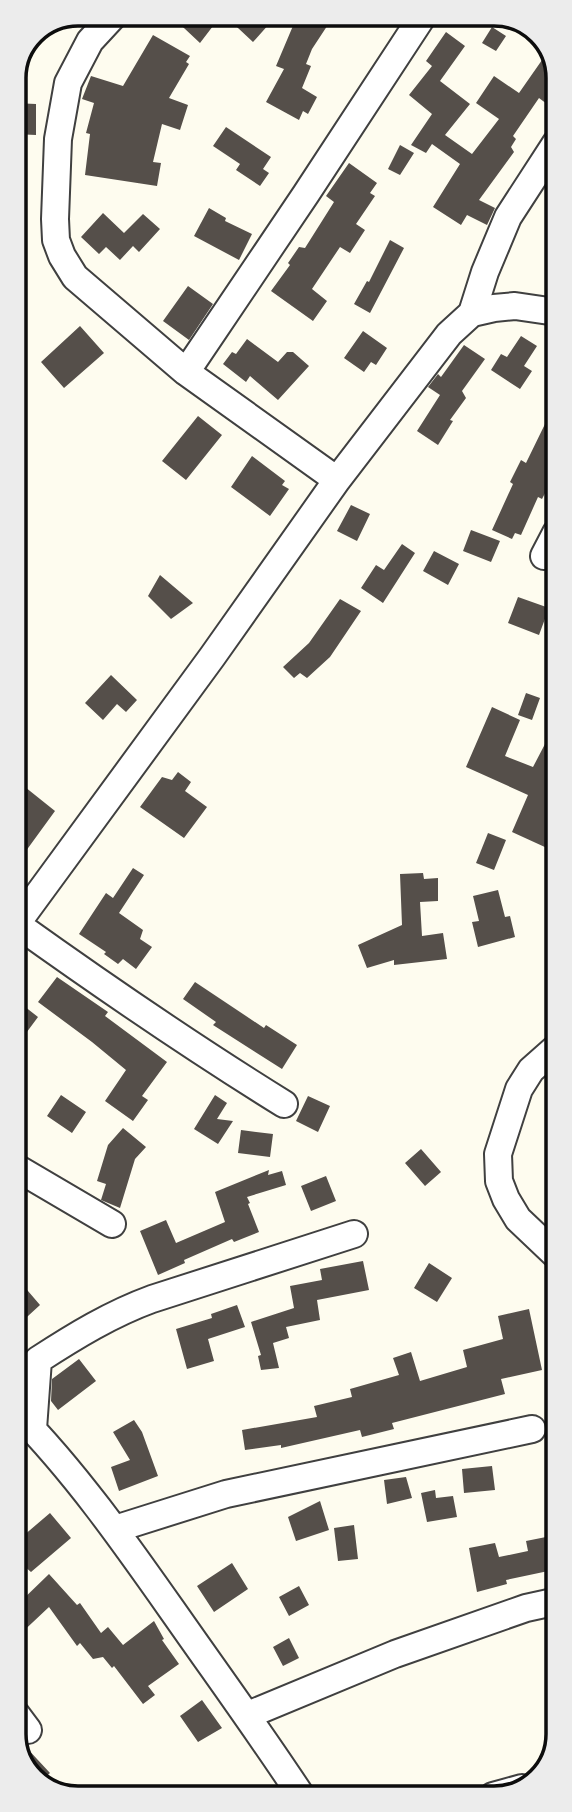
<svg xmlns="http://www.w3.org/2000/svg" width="572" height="1812" viewBox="0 0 572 1812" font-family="'IBM Plex Serif',serif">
  <rect width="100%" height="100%" fill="#fefcef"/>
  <path fill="#554f4a" d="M169 14H199L213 26 200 43Z
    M223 14H278L253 42Z
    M298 14H335L312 49 306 64 311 66 302 88 317 97 308 114 303 111 299 120 266 102 284 69 276 66Z
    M492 27 506 36 496 51 482 43Z
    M446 32 465 46 440 81 470 104 445 135 472 154 499 119 476 103 494 76 519 93 549 50 556 62V91L547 104 539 98 513 136 516 139 511 147 514 152 479 200 495 208 487 225 467 215 461 225 433 207 460 164 432 144 426 153 411 145 432 114 409 95 432 66 426 61Z
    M153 35 190 56 186 62 189 64 169 98 188 105 180 130 162 124 153 162 161 163 157 186 85 175 90 134 86 133 94 103 82 99 91 76 123 86Z
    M14 103 36 104V135L14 134Z
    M226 127 271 157 263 169 269 173 260 186 236 170 240 164 213 146Z
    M400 145 414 153 400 175 388 169Z
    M349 163 377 183 370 193 375 196 356 224 365 230 350 253 340 247 312 289 327 301 313 321 271 291 290 265 288 263 299 247 305 248 334 202 326 196Z
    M209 208 226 218 225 221 252 234 239 260 194 236Z
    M103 213 124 233 143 214 160 229 139 252 133 246 120 260 106 247 99 254 81 237Z
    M390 240 404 248 370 313 354 304 367 281 369 282Z
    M188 286 213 304 189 340 163 321Z
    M80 326 104 353 64 388 41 362Z
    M363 331 387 348 376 365 371 362 364 372 344 358Z
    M521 336 537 346 524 366 532 371 520 389 491 370 501 354 507 357Z
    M247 339 278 362 287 352H293L309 366 278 400 250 376 246 382 223 364 232 352 236 354Z
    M464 345 485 359 462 391 466 398 450 420 453 421 438 445 417 431 440 395 428 387 438 374 441 377Z
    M198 416 222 435 186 480 162 461Z
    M545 424 556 430V472L542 499 538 497 521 535 515 533 512 539 492 530 513 484 510 482 521 460 526 463Z
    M252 456 285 481 282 485 289 489 270 516 231 487Z
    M351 505 370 514 357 541 337 531Z
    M471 530 500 541 491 562 463 551Z
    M402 544 415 553 383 603 361 588 376 565 384 570Z
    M434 551 459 564 448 585 423 571Z
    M160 575 193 603 171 619 148 596Z
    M518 597 549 608 539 635 508 623Z
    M340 599 361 611 330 657 307 678 300 673 294 678 283 667 309 643Z
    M111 675 137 700 126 712 117 704 103 720 85 703Z
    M526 693 540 698 532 720 518 715Z
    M492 707 520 720 505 756 533 767 557 721V824L547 848 512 832 528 795 466 767Z
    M178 772 191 782 185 791 207 807 184 838 140 807 162 777 172 780Z
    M15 779 55 811 15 866Z
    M488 833 506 840 494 870 476 863Z
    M133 868 144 875 119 913 143 930 140 939 152 947 136 969 123 959 118 964 104 954 106 952 79 934 106 893 113 898Z
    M423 873 424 879 438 878V901L420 902 422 936 443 933 447 959 394 965V960L367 968 358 945 402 925 400 874Z
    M498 890 505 917 510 916 515 937 478 947 472 922 479 921 473 896Z
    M57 977 108 1012 105 1016 167 1062 142 1096 148 1100 133 1121 105 1101 126 1070 92 1042 38 1002Z
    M195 982 264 1028 266 1025 297 1045 282 1069 213 1025 216 1022 183 999Z
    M15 999 38 1017 15 1048Z
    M61 1095 86 1112 72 1133 47 1116Z
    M215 1095 227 1103 217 1119 233 1121 218 1144 194 1129Z
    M308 1096 330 1106 318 1132 296 1121Z
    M123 1128 146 1147 135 1159 120 1208 101 1200 106 1184 97 1181 108 1145Z
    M241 1130 273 1134 270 1157 238 1153Z
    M421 1149 441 1172 425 1186 405 1163Z
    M269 1170 268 1175 282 1171 286 1185 247 1197 250 1203 248 1204 259 1232 234 1242 232 1239 184 1260 185 1263 158 1275 140 1231 166 1220 176 1243 225 1222 215 1192Z
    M326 1176 336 1201 311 1211 301 1186Z
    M363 1261 369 1290 317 1300 320 1320 286 1327 289 1338 273 1343 279 1368 261 1370 258 1356 261 1355 251 1322 294 1308 290 1286 322 1280 320 1269Z
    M429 1263 452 1278 437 1302 414 1288Z
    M16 1277 40 1305 16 1327Z
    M237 1305 245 1327 208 1339 214 1361 187 1369 176 1329 212 1318 211 1314Z
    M529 1309 542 1370 501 1379 505 1394 392 1423 394 1429 362 1437 360 1430 281 1448V1445L245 1450 242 1430 317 1417 314 1406 352 1397 350 1389 399 1375 393 1358 411 1352 420 1381 467 1367 463 1350 503 1339 498 1316Z
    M79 1359 96 1381 58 1410 51 1401 52 1379Z
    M134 1420 142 1432 158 1476 119 1491 111 1467 130 1460 113 1432Z
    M492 1466 495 1490 464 1493 462 1469Z
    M406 1477 412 1498 387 1504 384 1480Z
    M435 1490 436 1498 453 1496 457 1517 427 1522 421 1493Z
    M320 1501 329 1530 296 1541 288 1517Z
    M50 1513 71 1538 31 1572 16 1559V1542Z
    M354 1525 358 1559 338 1561 334 1528Z
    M546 1537 553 1570 506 1580 507 1584 477 1592 469 1548 495 1543 499 1557 528 1551 526 1541Z
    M232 1563 248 1589 214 1612 197 1586Z
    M49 1574 77 1605 80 1603 101 1633 108 1627 123 1645 154 1621 164 1639 162 1640 179 1664 148 1686 155 1695 143 1704 114 1666 112 1668 103 1657 93 1659 80 1643 77 1646 49 1607 16 1638V1606Z
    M299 1586 309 1605 289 1616 279 1597Z
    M289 1638 299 1658 283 1666 273 1647Z
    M202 1700 222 1728 198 1742 180 1716Z
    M16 1740 24 1745 50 1773 38 1783 16 1750Z"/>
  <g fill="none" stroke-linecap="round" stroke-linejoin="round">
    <g stroke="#404040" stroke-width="30">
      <path id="minor" d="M115 14 90 41 68 83 58 139 55 219 56 240 62 256 75 277 186 372 337 480
        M472 313 485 272 508 217 556 143
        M186 372 306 194 424 14
        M544 556 556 533
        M15 923C103 986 192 1047 284 1104
        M15 926 212 657 337 480 449 334 472 313 494 308 515 306 556 312
        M557 1047 531 1070 519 1089 498 1154 499 1181 506 1199 518 1219 557 1256
        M15 1167 112 1224
        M16 1412C77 1474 127 1546 177 1617 219 1677 262 1736 302 1797
        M33 1429 38 1360C75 1336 111 1314 152 1299L354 1234
        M115 1529 226 1494 532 1429
        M16 1714 28 1730
        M248 1715 395 1654 526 1608 558 1601
        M493 1796 522 1788"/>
    </g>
    <use href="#minor" stroke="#fff" stroke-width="26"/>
  </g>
  <path d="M0 0H572V1812H0ZM78 26H494A52 52 0 0 1 546 78V1734A52 52 0 0 1 494 1786H78A52 52 0 0 1 26 1734V78A52 52 0 0 1 78 26Z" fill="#ececec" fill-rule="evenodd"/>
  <path fill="none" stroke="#0d0d0d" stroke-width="3.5" d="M78 26H494A52 52 0 0 1 546 78V1734A52 52 0 0 1 494 1786H78A52 52 0 0 1 26 1734V78A52 52 0 0 1 78 26Z"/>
</svg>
